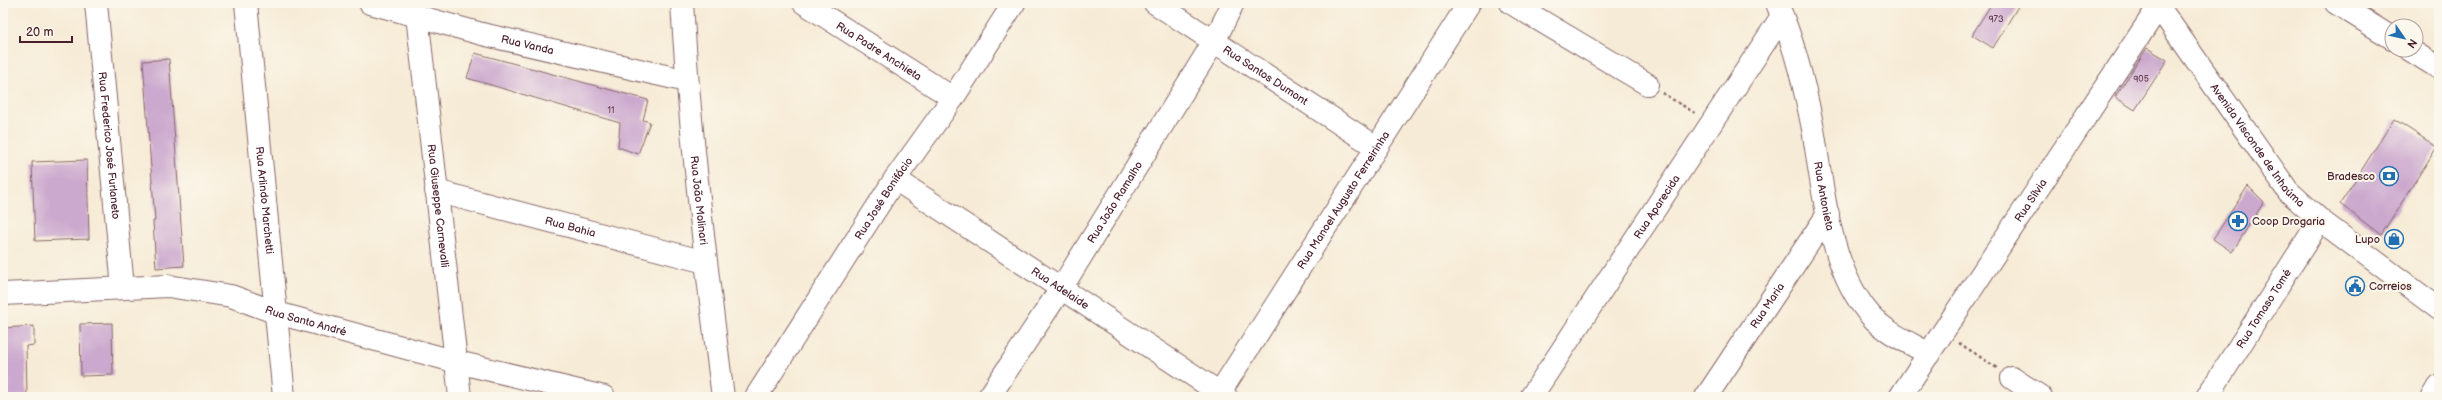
<svg xmlns="http://www.w3.org/2000/svg" width="2442" height="400" viewBox="0 0 2442 400" font-family="'Balsamiq Sans',sans-serif">
  <rect width="100%" height="100%" fill="#fbf7ec"/>
  <filter id="ink" filterUnits="userSpaceOnUse"><feTurbulence type="fractalNoise" baseFrequency=".025" numOctaves="2"/><feDisplacementMap in="SourceGraphic" scale="8" xChannelSelector="R" yChannelSelector="G"/><feConvolveMatrix kernelMatrix="1 2 1 2 8 2 1 2 1" color-interpolation-filters="sRGB"/></filter>
  <filter id="wash" filterUnits="userSpaceOnUse"><feTurbulence type="fractalNoise" baseFrequency=".012" numOctaves="4" result="noise"/><feDisplacementMap in="SourceGraphic" scale="16" xChannelSelector="R" yChannelSelector="G"/><feGaussianBlur stdDeviation="0.9" result="paint"/><feColorMatrix in="noise" values="0 0 0 0 0 0 0 0 0 0 0 0 0 0 0 0 0 1.4 0 .05"/><feComposite in="paint" operator="in"/></filter>
  <g filter="url(#wash)">
    <rect width="100%" height="100%" fill="#f6ebd6"/>
    <g id="blocks">
      <path fill="#cba8ce" d="M1992 3H2020L1993 48 1972 35Z
        M2147 48 2167 60 2135 110 2115 97Z
        M475 53 648 100 643 120 650 122 638 154 618 147 620 123 467 78Z
        M169 59 184 266 156 268 153 221H155L143 61Z
        M2394 119 2437 147 2381 235 2340 204Z
        M87 160 89 239 35 241 32 162Z
        M2248 186 2264 202 2232 252 2213 239Z
        M112 323 113 375 81 376 80 324Z
        M34 326V345L26 346 27 397H3V328Z"/>
    </g>
  </g>
  <g filter="url(#ink)">
    <use href="#blocks" fill-opacity="0" stroke="#866667" stroke-width="1"/>
    <g fill="none" stroke-linecap="round" stroke-linejoin="round">
      <g stroke="#866667" stroke-width="24">
        <g id="minor">
          <path id="s1" d="M96 3 123 288"/>
          <path id="s2" d="M246 3 284 397"/>
          <path id="s3" d="M370 3 482 34 687 81"/>
          <path id="s4" d="M682 3C690 135 706 266 723 397"/>
          <path id="s5" d="M804 3 953 98"/>
          <path id="s6" d="M1155 3 1376 147"/>
          <path d="M1511 3 1647 84"/>
          <path d="M2336 3 2392 38"/>
          <path id="s7" d="M1778 6C1795 44 1805 88 1813 129 1823 188 1829 269 1871 316 1885 332 1910 343 1929 354"/>
          <path id="s8" d="M417 15 460 397"/>
          <path d="M2410 50 2439 68"/>
          <path id="s9" d="M895 179 1226 397"/>
          <path id="s10" d="M436 191 705 262"/>
          <path id="s11" d="M3 294 168 286 231 296 277 313 457 362 604 397"/>
          <path d="M2012 378 2041 397"/>
          <path id="s12" d="M756 397 895 179 953 98 1014 3"/>
          <path id="s13" d="M989 397 1062 287 1215 40 1233 3"/>
          <path id="s14" d="M1531 397 1782 16"/>
          <path id="s15" d="M1706 397 1828 214"/>
          <path id="s16" d="M2207 397 2320 220"/>
          <path d="M2433 397 2439 387"/>
        </g>
      </g>
      <g stroke="#866667" stroke-width="24">
        <g id="major">
          <path id="s17" d="M2156 3 2288 191 2320 220 2439 309"/>
          <path id="s18" d="M1217 397 1469 3"/>
          <path id="s19" d="M1900 397 2161 3"/>
        </g>
      </g>
      <path stroke="#866667" stroke-width="2.5" stroke-dasharray="3 3" stroke-linecap="butt" d="M1662 93 1695 113
        M1959 343 1997 368"/>
      <use href="#minor" stroke="#fff" stroke-width="22"/>
      <use href="#major" stroke="#fff" stroke-width="22"/>
    </g>
  </g>
  <defs>
    <g id="bank-ring" transform="scale(1)"><circle r="9.5" fill="#fbf7ec" stroke="#1f6fb2" stroke-width="1.5"/><path d="M-6-4H6V4H-6ZM0-2.3a2.3 2.3 0 1 0 0 4.6a2.3 2.3 0 1 0 0-4.6Z" fill="#1f6fb2"/></g>
    <g id="pharmacy-ring" transform="scale(1)"><circle r="9.5" fill="#fbf7ec" stroke="#1f6fb2" stroke-width="1.5"/><path d="M-2-6h4v4h4v4h-4v4h-4v-4h-4v-4h4Z" fill="#1f6fb2"/></g>
    <g id="shop-ring" transform="scale(1)"><circle r="9.5" fill="#fbf7ec" stroke="#1f6fb2" stroke-width="1.5"/><path d="M-5-2.5h2.3a2.7 3.5 0 0 1 5.4 0H5L5.5 6h-11ZM-1.5-2.5h3a1.5 2.3 0 0 0-3 0Z" fill="#1f6fb2"/></g>
    <g id="civic-ring" transform="scale(1)"><circle r="9.5" fill="#fbf7ec" stroke="#1f6fb2" stroke-width="1.5"/><path d="M-.6-6.5H3V-4.5H.6V-3L4-1V1h2V6H-6V1h2V-1L-.6-3ZM-1.2 2.5V6h2.4V2.5Z" fill="#1f6fb2"/></g>
  </defs>
  <g fill-rule="evenodd">
    <use href="#bank-ring" x="2389" y="176"/>
    <use href="#pharmacy-ring" x="2238" y="221"/>
    <use href="#shop-ring" x="2394" y="239"/>
    <use href="#civic-ring" x="2355" y="286"/>
  </g>
  <g text-anchor="middle" stroke-width="4" stroke-linejoin="round" paint-order="stroke">
    <g font-size="9" fill="#6a4154">
      <text x="1996" y="22">973</text>
      <text x="2141" y="82">905</text>
      <text x="611" y="113">11</text>
    </g>
    <g font-size="11" fill="#4a1f2b" stroke="#fbf7ec">
      <text dy="4" stroke="none"><textPath href="#s3" startOffset="163">Rua Vanda</textPath></text>
      <text dy="4" stroke="none"><textPath href="#s5" startOffset="89">Rua Padre Anchieta</textPath></text>
      <text dy="4" stroke="none"><textPath href="#s6" startOffset="132">Rua Santos Dumont</textPath></text>
      <text dy="4" stroke="none"><textPath href="#s17" startOffset="175">Avenida Visconde de Inhaúma</textPath></text>
      <text dy="4" stroke="none"><textPath href="#s1" startOffset="143">Rua Frederico José Furlaneto</textPath></text>
      <text dy="4" stroke="none"><textPath href="#s7" startOffset="196">Rua Antonieta</textPath></text>
      <text dy="4" stroke="none"><textPath href="#s12" startOffset="236">Rua José Bonifácio</textPath></text>
      <text dy="4" stroke="none"><textPath href="#s2" startOffset="198">Rua Arlindo Marchetti</textPath></text>
      <text dy="4" stroke="none"><textPath href="#s4" startOffset="198">Rua João Molinari</textPath></text>
      <text dy="4" stroke="none"><textPath href="#s18" startOffset="234">Rua Manoel Augusto Ferreirinha</textPath></text>
      <text dy="4" stroke="none"><textPath href="#s19" startOffset="236">Rua Sílvia</textPath></text>
      <text dy="4" stroke="none"><textPath href="#s13" startOffset="232">Rua João Ramalho</textPath></text>
      <text dy="4" stroke="none"><textPath href="#s8" startOffset="192">Rua Giuseppe Carnevalli</textPath></text>
      <text dy="4" stroke="none"><textPath href="#s14" startOffset="228">Rua Aparecida</textPath></text>
      <text dy="4" stroke="none"><textPath href="#s10" startOffset="139">Rua Bahia</textPath></text>
      <text dy="4" stroke="none"><textPath href="#s9" startOffset="198">Rua Adelaide</textPath></text>
      <text dy="4" stroke="none"><textPath href="#s15" startOffset="110">Rua Maria</textPath></text>
      <text dy="4" stroke="none"><textPath href="#s16" startOffset="105">Rua Tomaso Tomé</textPath></text>
      <text dy="4" stroke="none"><textPath href="#s11" startOffset="308">Rua Santo André</textPath></text>
    </g>
    <g font-size="11" fill="#4a1f2b" stroke="#fbf7ec" text-anchor="end">
      <text x="2375" y="180">Bradesco</text>
      <text x="2252" y="225" text-anchor="start">Coop Drogaria</text>
      <text x="2380" y="243">Lupo</text>
      <text x="2369" y="290" text-anchor="start">Correios</text>
    </g>
  </g>
  <rect width="2442" height="400" fill="none" stroke="#fbf7ec" stroke-width="16"/>
  <g transform="translate(2404 38) rotate(124)"><circle r="19" fill="#fbf7ec" stroke="#b4a19f"/>
  <path d="M0-3L7 15L0 10L-7 15Z" fill="#1f6fb2"/>
  <text y="-6" font-size="11" font-weight="bold" text-anchor="middle" fill="#4a1f2b">N</text>
  </g>
  <path d="M20 36v6h52v-6" fill="none" stroke="#4a1f2b" stroke-width="2"/>
  <text x="26" y="36" font-size="12" fill="#4a1f2b" stroke="#fbf7ec" stroke-width="3" paint-order="stroke">20 m</text>
</svg>
